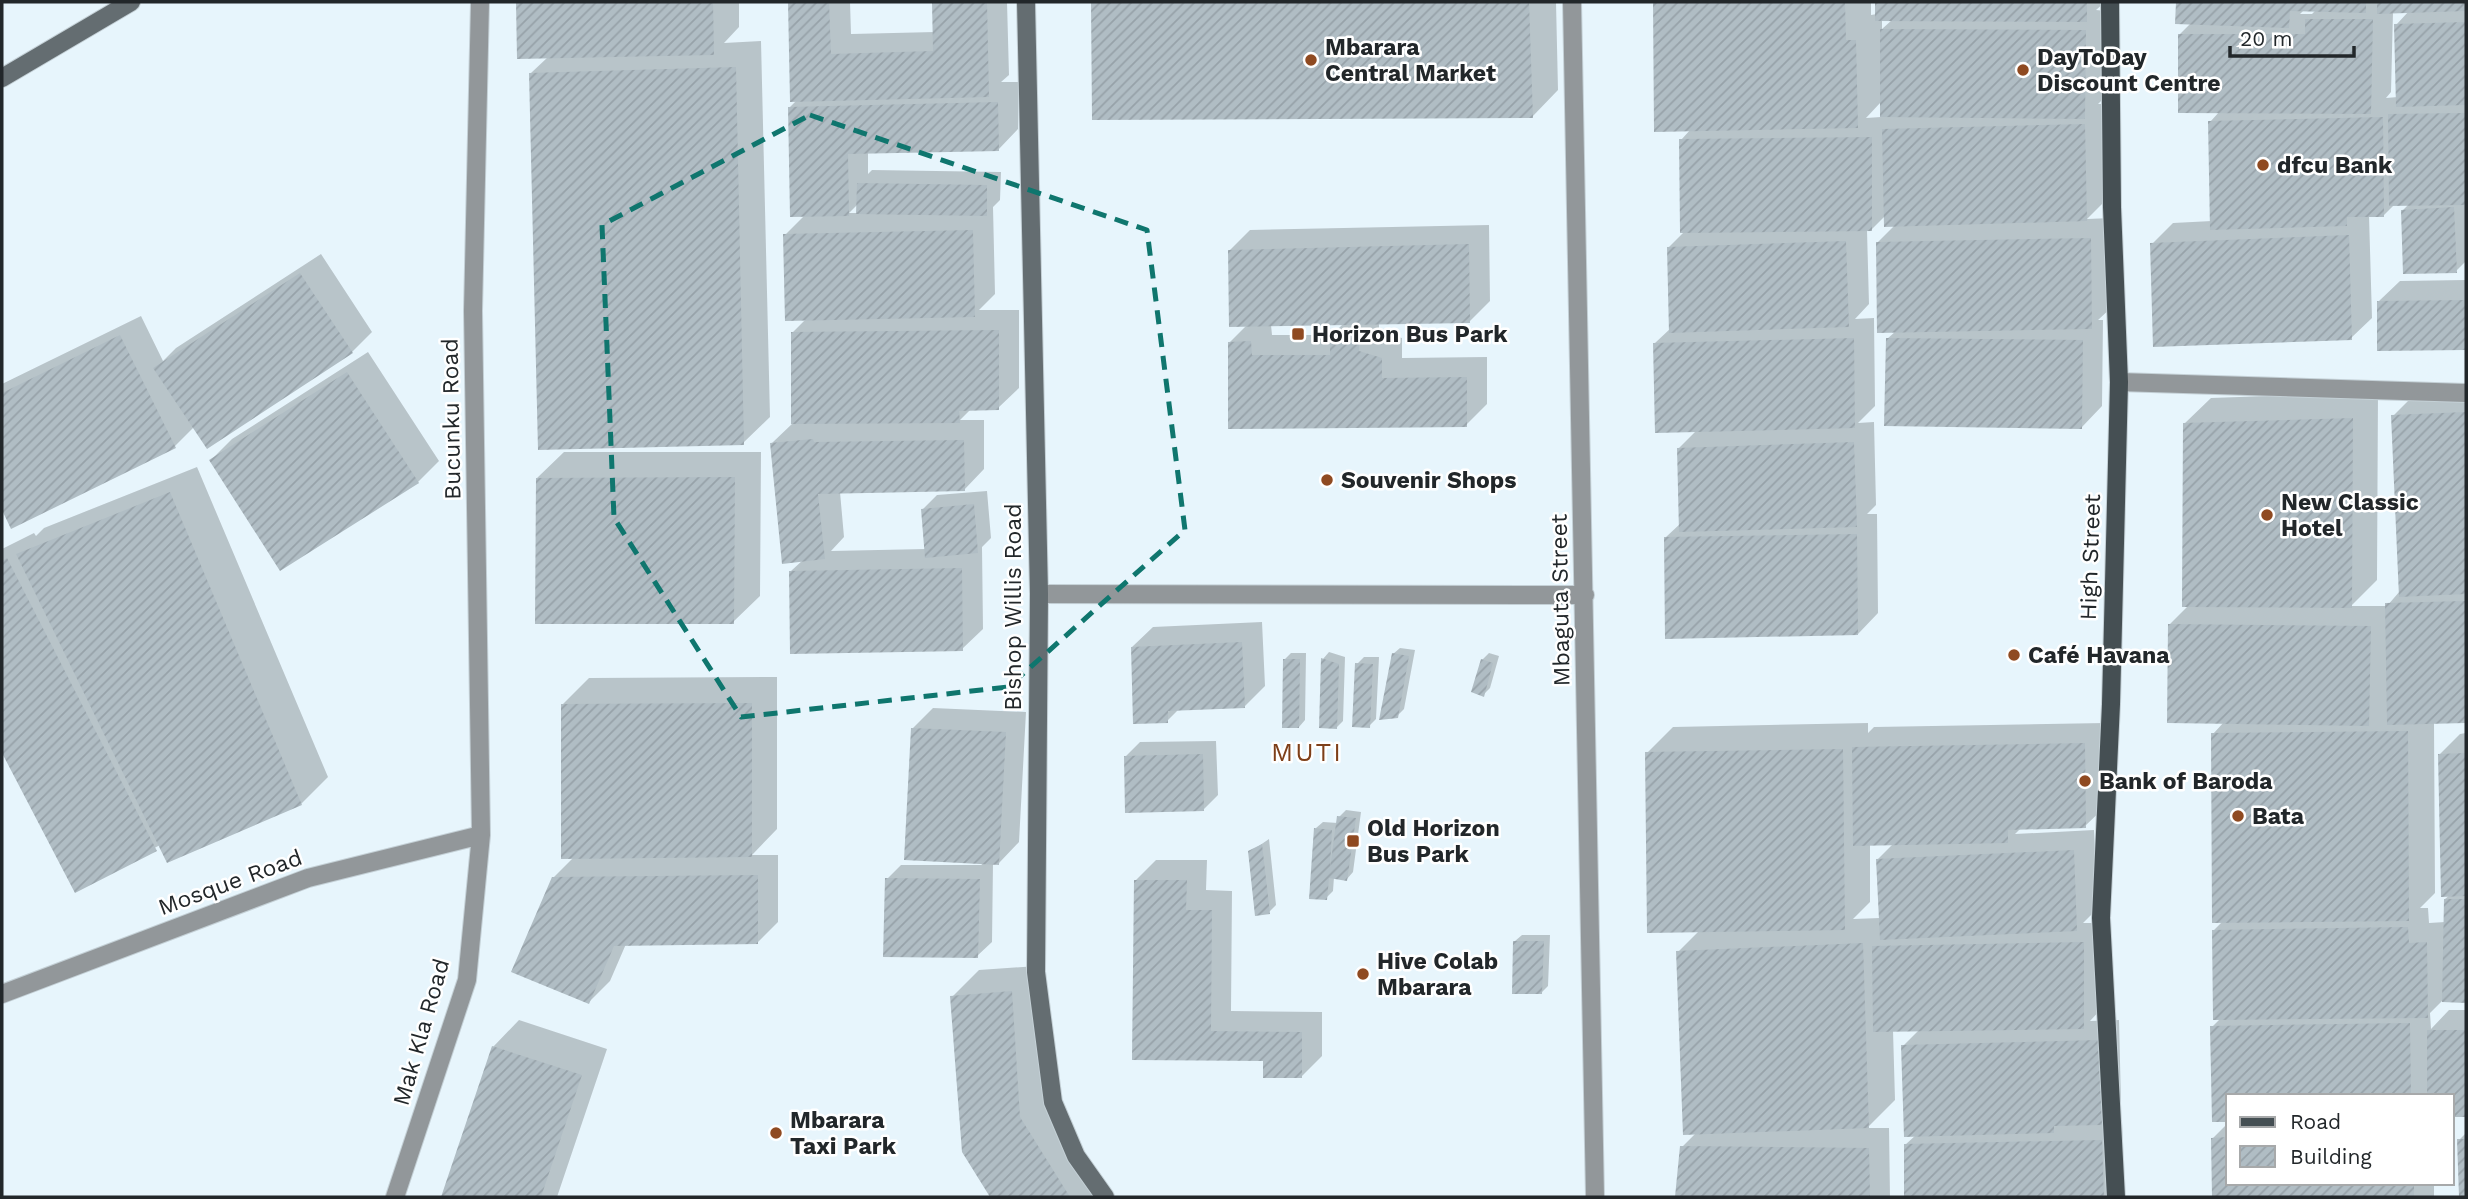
<svg xmlns="http://www.w3.org/2000/svg" width="2468" height="1199" viewBox="0 0 2468 1199" font-family="'Work Sans',sans-serif">
  <defs>
    <pattern id="building-hatch" width="6" height="6" patternUnits="userSpaceOnUse" patternTransform="scale(1.75)"><rect width="6" height="6" fill="#b0bdc4"/><path d="M-1 1l2-2M0 6l6-6M5 7l2-2" fill="none" stroke="#97a2a9"/></pattern>
  </defs>
  <rect width="100%" height="100%" fill="#e7f5fc"/>
  <path fill="#0003" fill-rule="evenodd" d="M517 2H739V27L724 43 761 41 770 417 743 443 531 73 548 57H518Z
    M790 2H850L851 34 935 32 934 2H1007L1009 75 1001 82H1018V129L998 150 868 152V174L872 170 1001 172 1000 200 993 207 995 294 979 310H1019V388L998 408 971 409 960 420H984V469L964 490 840 492 844 537 831 551 926 549 923 509 937 495 987 491 991 538 982 547 983 629 962 649 791 571 803 560 772 443 793 423V332L806 319 785 235 805 215 790 107 797 100H792ZM858 204V213H849Z
    M1093 2H1556L1558 90 1532 117 1094 118Z
    M1654 2H1871V15L1877 14V2H2105L2096 10 2106 11 2105 97 2098 104H2105L2107 199 2087 219 2111 218 2112 307 2098 320H2103L2102 406 2082 427 1887 339 1896 331 1877 243 1895 225 1885 216 1871 230H1867L1869 304 1855 319 1874 318 1875 406 1858 423 1874 422 1876 505 1867 514H1877L1878 613 1858 634 1666 537 1681 523 1679 448 1697 430 1655 343 1671 328 1668 248 1685 231 1681 140 1691 129 1656 130ZM1882 20H1892L1882 29ZM1881 102V117L1866 118Z
    M2178 2H2466V261L2456 271 2403 210 2409 204 2394 205 2384 215H2369L2372 318 2351 338 2152 244 2173 223 2212 221 2210 122 2220 111 2180 34 2191 23H2177ZM2305 9 2316 10 2312 14H2300ZM2409 11 2396 25 2398 97 2386 98 2391 92 2393 12Z
    M1489 225 1490 301 1470 321 1379 323V331L1402 338V358L1487 357V404L1466 425 1230 427V342L1247 325 1230 250 1250 230ZM1344 323 1332 335H1272L1271 325Z
    M321 254 372 332 352 352 194 427 174 447 12 526 2 506V384L141 316 163 361 176 348Z
    M2466 280V348L2379 350V301L2400 281Z
    M368 352 439 461 418 482 281 569 211 460 232 439Z
    M2466 387V722H2434L2435 893 2420 908H2428L2429 923 2445 922V899L2450 895 2440 754 2460 734 2466 733V1001H2442L2430 1013 2431 1029 2449 1010H2466V1115H2452V1096H2228V1120L2213 1121 2212 1027 2220 1019 2214 930 2223 921 2213 734 2224 722 2170 624 2189 605 2184 424 2211 398 2378 392 2377 580 2351 606H2387L2400 591 2393 416 2419 390Z
    M564 452H761L760 596 733 622 537 478Z
    M197 467 328 777 301 804 160 845 75 891 2 749V549L34 533 36 536 44 528Z
    M1262 622 1265 686 1244 707 1179 709 1167 721 1132 647 1153 627Z
    M1400 648 1415 650 1404 709 1397 716 1393 654Z
    M1329 652 1345 657 1343 721 1337 727 1323 659Z
    M1291 653H1306L1305 720 1299 727 1284 660Z
    M1489 653 1499 656 1490 688 1483 695 1482 660Z
    M1364 657H1379L1376 719 1369 726 1357 664Z
    M777 677V829L752 855H778V922L758 942 626 944 610 981 589 1002 553 878 574 857 563 704 589 678Z
    M933 708 1026 712 1019 842 999 863H993L992 942 977 956 887 879 901 865H982L912 729Z
    M1868 723V733L1874 727 2105 723 2106 806 2085 826 2021 828 2015 834 2094 830 2097 909 2083 923H2104V1006L2090 1021 2119 1020 2121 1102 2103 1121 2122 1120 2124 1197H1906L1905 1145 1916 1135 1903 1046 1919 1030H1893L1895 1100 1867 1128H1889L1890 1197H1676L1682 1147 1696 1133 1678 952 1699 931 1647 753 1673 727ZM1894 843 1878 859 1880 918 1853 919 1870 902V844Z
    M1216 741 1218 795 1204 809 1126 756 1140 742Z
    M1346 810 1361 812 1353 872 1347 879 1334 877 1333 891 1326 898 1316 828 1323 822 1338 823 1339 817Z
    M1269 839 1276 905 1269 912 1250 852Z
    M1156 860H1207L1206 890 1232 891 1231 1011 1322 1012V1056L1301 1077 1265 1059 1134 1058 1136 880Z
    M1522 935H1550L1548 986 1542 992 1515 941Z
    M1037 966 1046 1090 1112 1197H992L964 1152 952 997 979 970Z
    M519 1020 607 1049 557 1197H442L493 1047Z
    M2228 1123V1183H2434V1197H2214L2213 1138Z
    M2466 1133V1197H2461L2459 1140Z"/>
  <path fill="url(#building-hatch)" d="M516 2H713L714 55 517 59Z
    M788 2H829L831 54 933 51 932 2H987L989 97 790 102Z
    M1091 2H1529L1533 118 1092 120Z
    M1653 2H1845L1846 40H1856L1858 128 1654 132Z
    M1875 2H2087V22L1875 21Z
    M2176 2H2366V13L2290 11 2289 28 2175 24Z
    M2377 2H2466V11L2377 14Z
    M2305 19H2373L2371 114 2178 113V34H2305Z
    M2466 22V105L2396 107 2394 24Z
    M1880 29 2086 30 2085 119 1880 117Z
    M736 67 744 445 538 450 529 73Z
    M998 102 999 151 848 154 849 216 790 217 788 107Z
    M2466 113V205L2389 206 2388 114Z
    M2383 117 2384 217H2347V226L2210 230 2208 121Z
    M2085 124 2087 221 1884 227 1882 129Z
    M1872 137V231L1680 233 1679 139Z
    M857 183 987 185V216L856 214Z
    M2454 207 2457 273 2403 274 2401 210Z
    M973 230 975 317 785 321 783 234Z
    M2349 235 2352 340 2153 347 2150 243Z
    M2091 238 2092 329 1877 333 1876 242Z
    M1846 241 1849 327 1669 333 1667 247Z
    M1469 244 1470 323 1229 327 1228 250Z
    M300 273 353 353 207 449 153 368Z
    M2466 300V350L2377 351V301Z
    M999 330V410L959 411 960 423 791 424V332Z
    M1359 334V351L1382 358V378L1467 377V427L1228 429V342L1251 341 1252 355H1330V335Z
    M120 335 176 448 11 529 2 510V393Z
    M1854 338 1855 428 1655 433 1653 343Z
    M1886 338 2083 340 2082 429 1884 426Z
    M347 372 419 483 280 571 209 460Z
    M2466 412V594L2399 597 2391 415Z
    M2353 418 2352 608 2182 607 2183 423Z
    M813 439 814 442 964 440 965 491 818 494 825 559 782 564 770 443Z
    M1854 442 1857 527 1679 532 1677 448Z
    M735 477 734 624H535L536 478Z
    M170 492 302 805 167 863 16 554Z
    M974 504 978 553 925 558 921 509Z
    M1857 534 1858 635 1665 639 1664 537Z
    M7 558 157 851 75 893 2 753V561Z
    M962 568 963 651 790 654 789 571Z
    M2466 601V723L2387 725 2385 603Z
    M2168 624 2371 626 2369 726 2167 723Z
    M1242 642 1245 708 1168 711V723L1133 724 1131 647Z
    M1392 653 1409 656 1398 718 1379 720Z
    M1321 658 1339 664 1337 729 1319 728Z
    M1283 659H1300L1299 728H1282Z
    M1481 659 1493 663 1484 697 1471 692Z
    M1355 663 1373 664 1370 728 1352 727Z
    M752 703V857L561 859V704Z
    M911 728 1006 732 999 865 904 860Z
    M2408 731 2409 921 2212 923 2211 733Z
    M2085 743 2086 828 2008 830V843L1853 846 1852 747Z
    M1843 749 1845 930 1647 933 1645 752Z
    M2466 753V896L2441 897 2438 754Z
    M1203 754 1204 811 1125 813 1124 756Z
    M1337 816 1356 818 1347 881 1329 878 1327 900 1309 899 1314 828 1332 830 1330 868Z
    M1262 844 1270 914 1255 916 1248 851Z
    M2074 850 2077 931 1880 940 1876 859Z
    M758 875V944L614 946 589 1004 511 972 552 877Z
    M885 878 980 879 978 958 883 957Z
    M1134 880H1187L1186 910H1212L1211 1031 1302 1032V1078H1263V1061L1132 1060Z
    M2444 899H2466V1003L2442 1002Z
    M2408 927 2409 943 2427 942 2428 1018 2213 1020 2212 930Z
    M1513 941H1544L1542 994H1512Z
    M2084 942V1029L1873 1032 1872 946Z
    M1863 943 1869 1128 1683 1135 1676 951Z
    M1012 991 1020 1117 1070 1197H990L962 1152 950 996Z
    M2410 1023 2411 1096H2228V1122H2212L2210 1026Z
    M2427 1030H2466V1117H2452V1096H2427Z
    M2100 1040 2102 1125 2054 1126V1133L1904 1137 1901 1045Z
    M492 1046 582 1075 541 1197H441Z
    M2228 1137V1183H2414V1197H2212L2211 1138Z
    M2457 1139H2466V1197H2459Z
    M2102 1140 2104 1197H1904V1144Z
    M1680 1146 1869 1148 1870 1197H1675Z"/>
  <g fill="none" stroke-linecap="round" stroke-linejoin="round">
    <g stroke="#c4d0d6" stroke-width="20">
      <path id="street" d="M1572 2 1595 1197
        M2119 382 2466 393
        M1039 594 1585 595
        M2 994 308 878 481 835
        M395 1197 467 980 481 835 473 311 480 2"/>
    </g>
    <g stroke="#c4d0d6" stroke-width="20">
      <path id="secondary" d="M1026 2 1039 594 1036 972 1053 1102 1076 1156 1105 1197
        M2 78 131 2"/>
    </g>
    <g stroke="#c4d0d6" stroke-width="20">
      <path id="primary" d="M2110 2 2112 207 2119 382 2111 704 2101 918 2116 1197"/>
    </g>
    <use href="#street" stroke="#92979a" stroke-width="18"/>
    <use href="#secondary" stroke="#646d71" stroke-width="18"/>
    <use href="#primary" stroke="#454f53" stroke-width="18"/>
  </g>
  <path fill="none" stroke="#0f766e" stroke-width="5" stroke-dasharray="14 9" stroke-linejoin="round" d="M810 115 1147 230 1185 530 1008 687 741 717 614 518 602 225Z"/>
  <g fill="#8f4a21" stroke="#fff" stroke-width="2.5">
    <circle cx="1311" cy="60" r="7"/>
    <circle cx="2023" cy="70" r="7"/>
    <circle cx="2263" cy="165" r="7"/>
    <rect x="1291" y="327" width="14" height="14" rx="3.5"/>
    <circle cx="1327" cy="480" r="7"/>
    <circle cx="2267" cy="515" r="7"/>
    <circle cx="2014" cy="655" r="7"/>
    <circle cx="2085" cy="781" r="7"/>
    <circle cx="2238" cy="816" r="7"/>
    <rect x="1346" y="834" width="14" height="14" rx="3.5"/>
    <circle cx="1363" cy="974" r="7"/>
    <circle cx="776" cy="1133" r="7"/>
  </g>
  <g text-anchor="middle" stroke-width="5" stroke-linejoin="round" paint-order="stroke">
    <g font-size="23" font-weight="bold" fill="#22272a" stroke="#fff" text-anchor="start">
      <text x="1325" y="55">Mbarara<tspan x="1325" dy="26">Central Market</tspan></text>
      <text x="2037" y="65">DayToDay<tspan x="2037" dy="26">Discount Centre</tspan></text>
      <text x="2277" y="173">dfcu Bank</text>
      <text x="1312" y="342">Horizon Bus Park</text>
      <text x="1341" y="488">Souvenir Shops</text>
      <text x="2281" y="510">New Classic<tspan x="2281" dy="26">Hotel</tspan></text>
      <text x="2028" y="663">Café Havana</text>
      <text x="2099" y="789">Bank of Baroda</text>
      <text x="2252" y="824">Bata</text>
      <text x="1367" y="836">Old Horizon<tspan x="1367" dy="26">Bus Park</tspan></text>
      <text x="1377" y="969">Hive Colab<tspan x="1377" dy="26">Mbarara</tspan></text>
      <text x="790" y="1128">Mbarara<tspan x="790" dy="26">Taxi Park</tspan></text>
    </g>
    <g font-size="23" fill="#22272a" stroke="#fff">
      <text transform="translate(451 419) rotate(-91)" y="8">Bucunku Road</text>
      <text transform="translate(2090 557) rotate(-88)" y="8">High Street</text>
      <text transform="translate(1560 600) rotate(-91)" y="8">Mbaguta Street</text>
      <text transform="translate(1013 607) rotate(-90)" y="8">Bishop Willis Road</text>
      <text transform="translate(230 882) rotate(-20)" y="8">Mosque Road</text>
      <text transform="translate(421 1032) rotate(-74)" y="8">Mak Kla Road</text>
    </g>
    <g font-size="26" letter-spacing="2" fill="#7e3f19" stroke="#fff">
      <text x="1307" y="761">MUTI</text>
    </g>
  </g>
  <rect width="2468" height="1199" fill="none" stroke="#22272a" stroke-width="7"/>
  <rect x="2226" y="1094" width="228" height="91" fill="#ffffff" stroke="#a7a9aa" stroke-width="2"/>
  <rect x="2240" y="1117" width="35" height="10" fill="#454f53" stroke="#a7a9aa" stroke-width="2"/>
  <text x="2290" y="1129" font-size="21" fill="#22272a">Road</text>
  <rect x="2240" y="1146" width="35" height="21" fill="url(#building-hatch)" stroke="#a7a9aa" stroke-width="2"/>
  <text x="2290" y="1164" font-size="21" fill="#22272a">Building</text>
  <path d="M2230 46v10h124v-10" fill="none" stroke="#22272a" stroke-width="3.5"/>
  <text x="2240" y="46" font-size="21" fill="#22272a" stroke="#ffffff" stroke-width="5" paint-order="stroke">20 m</text>
</svg>
